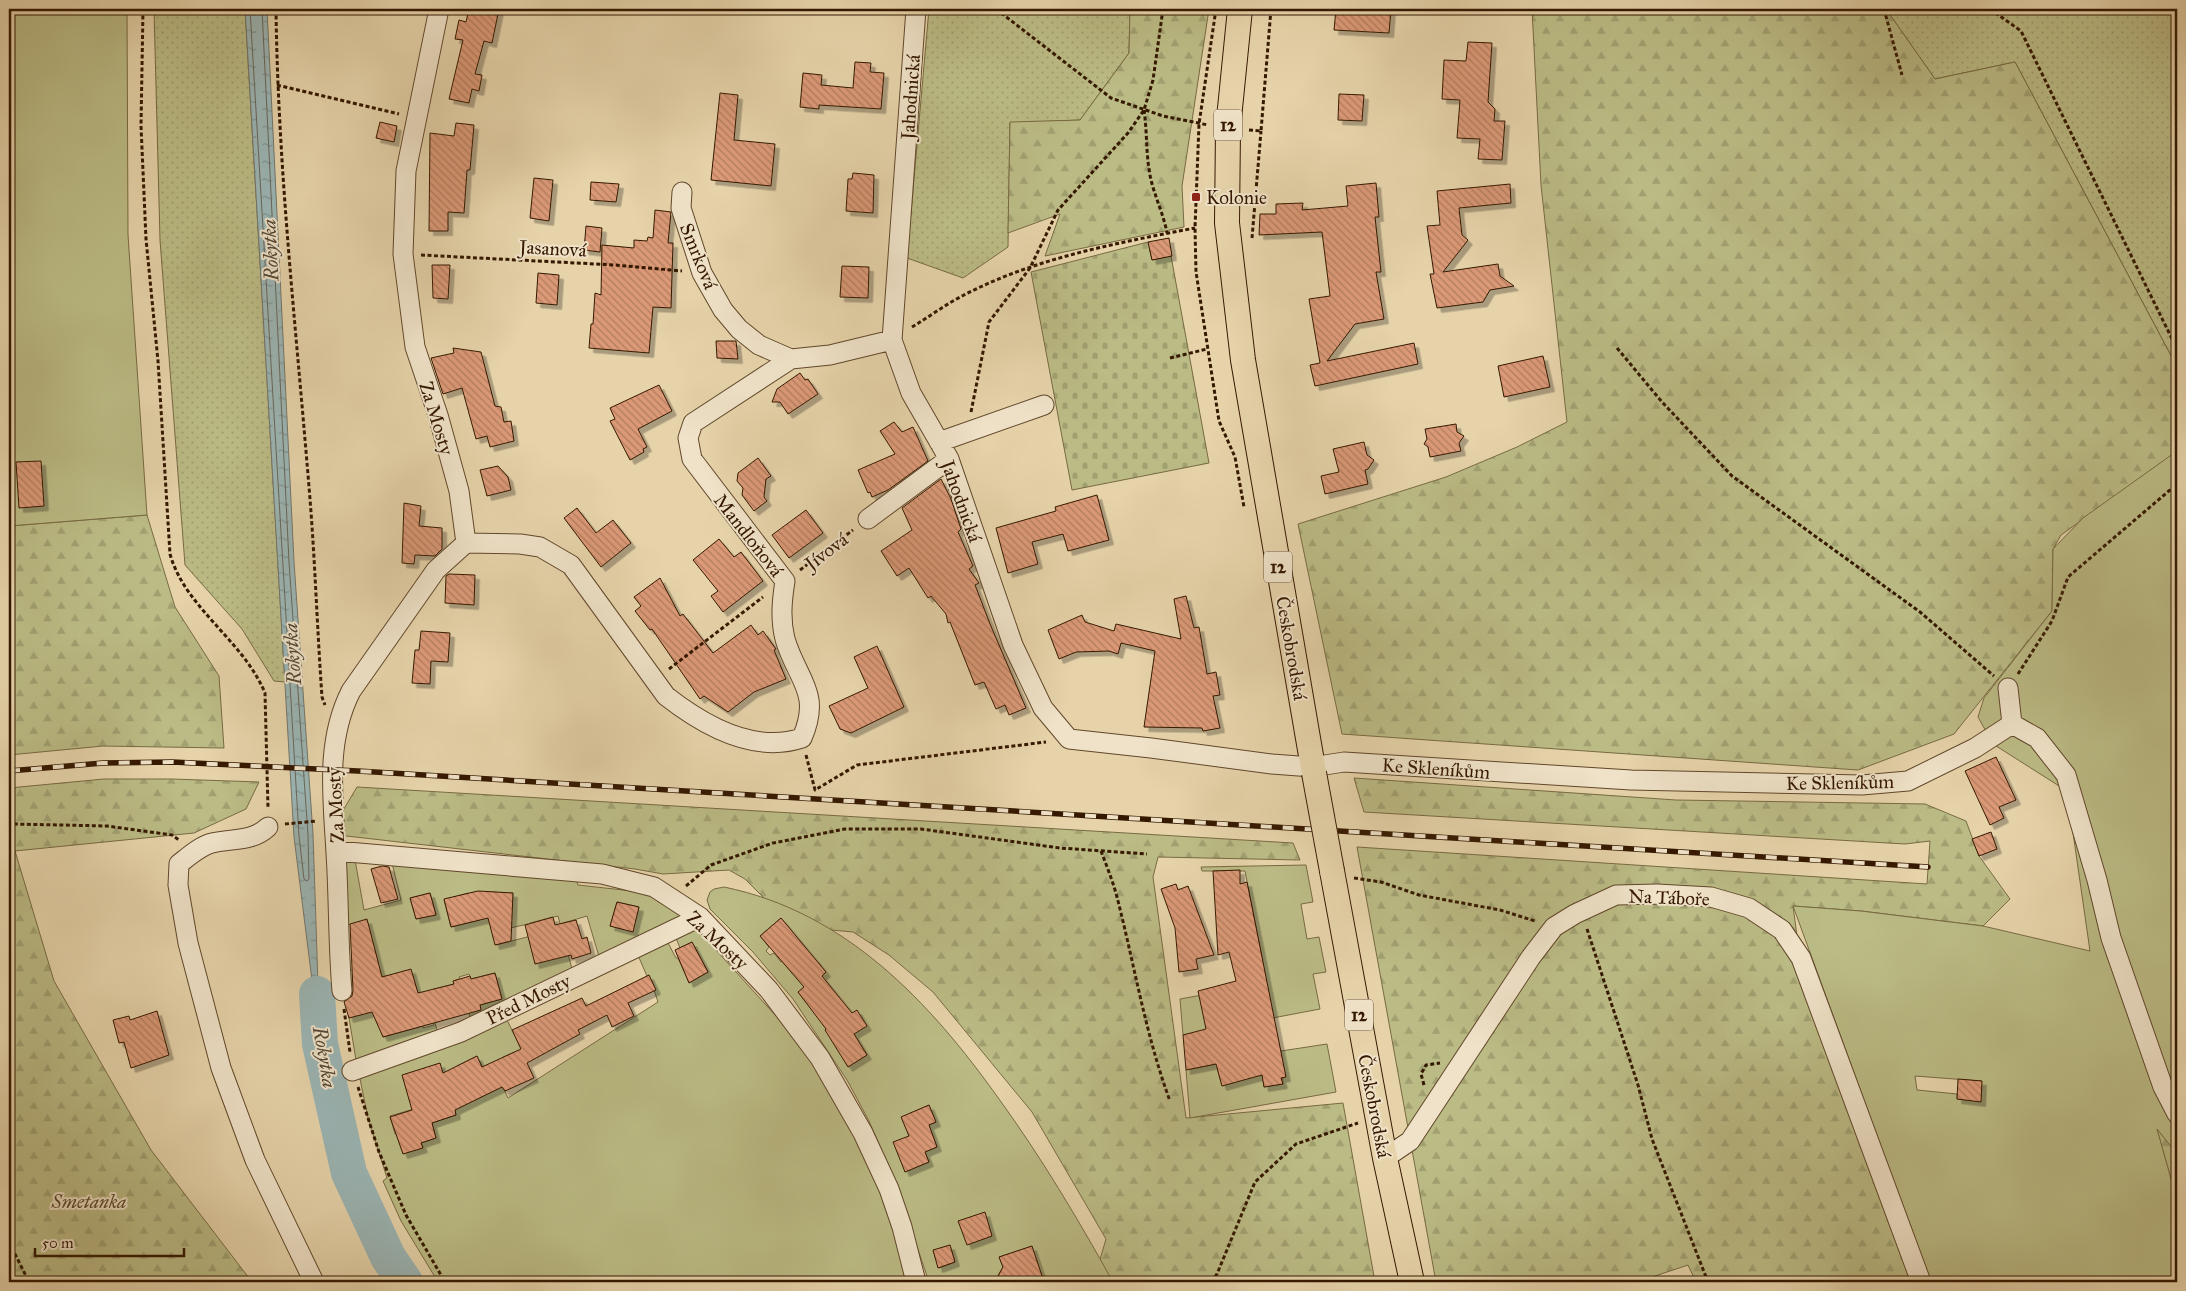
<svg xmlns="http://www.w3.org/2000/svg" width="2186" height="1291" viewBox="0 0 2186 1291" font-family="'IM FELL Great Primer',serif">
  <defs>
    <pattern id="grass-dots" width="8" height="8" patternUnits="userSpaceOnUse" patternTransform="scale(1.25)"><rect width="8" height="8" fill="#bbbb85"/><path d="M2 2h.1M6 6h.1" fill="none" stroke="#a1a071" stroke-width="1.8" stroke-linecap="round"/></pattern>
    <pattern id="forest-firs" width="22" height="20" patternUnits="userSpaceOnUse" patternTransform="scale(1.25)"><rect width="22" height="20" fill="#bbbb85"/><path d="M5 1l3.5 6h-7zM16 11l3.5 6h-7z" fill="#a1a071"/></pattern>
    <pattern id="cemetery-stones" width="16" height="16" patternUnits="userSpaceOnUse" patternTransform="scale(1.25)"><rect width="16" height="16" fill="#bbbb85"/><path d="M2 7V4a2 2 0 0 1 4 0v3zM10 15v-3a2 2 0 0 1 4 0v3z" fill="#a1a071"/></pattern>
    <pattern id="water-ripples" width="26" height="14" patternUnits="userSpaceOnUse" patternTransform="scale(1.25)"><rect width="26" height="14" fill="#9bb5b4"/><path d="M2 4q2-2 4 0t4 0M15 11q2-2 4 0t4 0" fill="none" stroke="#7f9290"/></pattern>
    <pattern id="building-back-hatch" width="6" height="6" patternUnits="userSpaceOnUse" patternTransform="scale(1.25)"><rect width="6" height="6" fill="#db9977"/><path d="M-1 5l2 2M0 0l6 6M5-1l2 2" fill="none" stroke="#b27c5f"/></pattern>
    <filter id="shadow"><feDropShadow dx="4.5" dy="4.5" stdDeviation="0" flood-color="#0004"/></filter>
  </defs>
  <rect width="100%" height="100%" fill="#e6d3aa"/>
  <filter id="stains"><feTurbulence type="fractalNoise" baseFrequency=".004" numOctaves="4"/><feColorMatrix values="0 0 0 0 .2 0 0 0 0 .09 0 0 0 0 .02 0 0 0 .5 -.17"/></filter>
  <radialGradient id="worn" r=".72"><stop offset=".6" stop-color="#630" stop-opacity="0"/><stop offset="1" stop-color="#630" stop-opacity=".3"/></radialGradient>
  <path fill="url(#grass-dots)" stroke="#786a42" d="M154 9H245L285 682 274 681 242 629 185 565 160 240Z
    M929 9H1130L1129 53 1080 120 1010 123 1008 247 963 278 907 258Z
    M1886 9H2177V367L2015 62 1935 79Z"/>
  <path fill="url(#forest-firs)" stroke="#786a42" d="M1130 9H1209L1182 186 1184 227 1045 256 1060 214 1008 233 1010 122 1080 120 1129 53Z
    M1532 9H1886L1935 79 2015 62 2177 367V452L2061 535 2053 549 2052 611 1954 734 1858 770 1342 734 1298 524 1446 477 1517 447 1567 422 1541 185Z
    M147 515 175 607 219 676 224 748 103 746 9 755V526Z
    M1354 778 1676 800 1925 804 1966 821 1979 856 2010 899 1983 926 1861 911 1793 906 1797 936 1918 1282H1696L1688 1265 1637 1282H1436L1357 847 1927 884 1930 841 1905 844 1364 812Z
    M104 779H172L259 782 246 809 194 833 15 851 54 981 151 1150 252 1282H9V788Z
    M357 787 1293 843 1300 860 1158 857 1153 877 1186 1118 1343 1103 1375 1282H1045L1099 1263 1106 1239 1032 1112 933 992 889 955 853 932 810 928 769 903 745 879 729 870 663 874 635 869 329 834Z
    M2156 1127 2177 1154V1200Z"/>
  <path fill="url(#cemetery-stones)" stroke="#786a42" d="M1148 242 1152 260 1171 256 1209 463 1072 490 1031 272Z"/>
  <path fill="#bbbb85" stroke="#786a42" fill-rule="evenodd" d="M9 9H127L128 235 147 515 9 526Z
    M2177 451V1154L2157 1129 2177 1200V1282H1928L1909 1223 1793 906 1861 911 1983 926 2090 951 2067 791 1993 744 1978 717 1984 698 2052 611 2053 549 2083 518ZM1915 1076 1981 1081 1980 1101 1957 1099V1094L1917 1090Z
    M337 858 355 860 364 910 401 900 392 863 576 879 578 885 641 892 657 898 686 918 600 960 587 916 560 924 558 916 530 923 535 946 568 954 573 973 471 1022 469 1013 480 1005 502 999 495 973 471 979 469 974 459 977 460 979 453 981 454 984 434 989 427 993 438 1034 356 1060 349 1018ZM487 892 513 893 512 908H500L497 931 528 924 531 936 496 945ZM430 893 436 914 416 919 410 898ZM468 893 480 920 451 927 444 900ZM617 902 639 907 632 931 610 926ZM367 920 378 962 347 971 343 926ZM411 970 419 997 378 978ZM427 999 434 1025 423 1028V1026L383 1037Z
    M1306 865 1313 902 1301 904 1307 939 1319 937 1326 972 1313 974 1320 1009 1183 1035 1180 999 1235 989 1262 957 1245 871H1202L1201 867Z
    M724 887C846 912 930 1002 999 1099 1041 1157 1078 1219 1113 1282H1034L1043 1279 1032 1246 999 1257 1003 1267 998 1275 1000 1282H929L893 1176 869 1121 847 1080 793 999 753 952 710 909 707 900 710 892 714 889ZM781 918 802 944 781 962 774 953 770 955 766 951 769 947 760 936ZM818 962 826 972 822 975 813 1011 798 992 804 987 797 978ZM857 1010 854 1034 867 1055 848 1067ZM929 1105 936 1122 929 1125 937 1147 925 1152 929 1162 905 1172 909 1136 902 1117ZM984 1213 992 1236 967 1244ZM950 1245 955 1262 939 1268 933 1251Z
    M695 927 797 1039 869 1155 891 1208 909 1282H438L401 1221 383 1181 387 1178 368 1118 359 1074 505 1016 526 1058 515 1052 503 1057 494 1068 508 1098 658 1002 649 975 647 976 637 953ZM676 938 680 948 692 942 708 972 689 982 678 958H676L667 941ZM477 1056 494 1091 465 1082 457 1066ZM451 1098 456 1115 432 1123 436 1138 421 1143 423 1147 395 1134 390 1116Z
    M1327 1044 1336 1092 1190 1118 1186 1070 1227 1062V1064L1217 1068 1222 1086 1262 1074 1264 1087 1283 1084 1281 1051Z"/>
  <path fill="url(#water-ripples)" stroke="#72766c" d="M245 9H267L294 562 313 834 320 1044 294 837Z"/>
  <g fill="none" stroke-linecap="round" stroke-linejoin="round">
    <path stroke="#68665a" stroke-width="1" d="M250 9 299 836 304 879 307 881 309 879 308 835 289 562 262 9"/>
    <path stroke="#9bb5b4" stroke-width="36" d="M317 994 320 1044 349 1173 388 1257 405 1282"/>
  </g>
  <path fill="url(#building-back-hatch)" stroke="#351800" filter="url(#shadow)" d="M469 9H499L492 43 484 41 475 74 482 75 479 91 472 89 469 103 449 99 463 40 455 39 459 20 466 22Z
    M1336 9H1391L1389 33 1334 30Z
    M1468 42 1492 43 1488 102 1495 109 1494 121H1505L1502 160 1478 159 1480 139 1457 138 1460 100 1442 99 1444 60 1466 61Z
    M855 62 871 63 870 72 884 73 881 109 819 105V109L800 107 803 73 822 75 821 85 853 88Z
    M720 93 738 95 734 140 775 144 771 186 711 180Z
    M1339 94 1364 95 1362 121 1338 120Z
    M380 122 397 126 394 142 376 138Z
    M456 123 474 125 470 170H467L464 213 448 212V231H429L430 133 454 136Z
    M853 173 874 175 873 213 846 211 848 179H852Z
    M534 178 553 180 549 221 530 218Z
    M591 182 619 184 616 202 590 200Z
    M1376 183 1379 217H1375L1381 272H1376L1384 319 1355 324 1327 361 1414 343 1418 364 1315 386 1310 365 1320 363 1309 299 1330 296 1322 232 1259 235 1260 214H1276V204L1303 203 1302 210 1348 206 1346 186Z
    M1510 184 1511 203 1459 208 1462 235 1468 240 1443 272 1498 264 1500 276 1514 286 1490 290 1483 302 1437 308 1430 274H1434L1427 226 1440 225 1437 191Z
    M655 210 671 212 668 243H673L671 308 653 307 649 353 589 348 591 324H593L595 293 601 295 602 245 634 248V240L647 241 648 237 653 238Z
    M586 226 602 228 600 252 584 250Z
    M1169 238 1172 256 1152 260 1148 242Z
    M432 265H450L448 299 433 298Z
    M842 266 869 267 868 298 840 297Z
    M538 273 559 275 557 305 536 303Z
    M716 341H736L738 359 717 358Z
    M453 348 481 352 495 406 501 407 504 422 511 421 514 441 490 447 487 436 476 439 462 388 443 394 431 358 454 353Z
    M1543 356 1550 387 1504 397 1498 366Z
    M800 373 805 380 808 379 818 394 788 414 780 402H772L777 389Z
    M659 385 672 411 638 429 647 447 643 449 644 452 630 460 610 421 615 419 610 408Z
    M894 422 902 432 913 427 928 461 888 490 872 497 870 492 868 493 858 470 895 454 880 431Z
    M1456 424 1457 432 1464 436 1459 443 1461 451 1430 457 1428 447 1424 444 1427 439 1425 429Z
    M1364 442 1367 455 1374 460 1368 469 1365 470 1368 484 1325 494 1321 476 1339 472 1333 449Z
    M758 458 771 476 766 479 764 497 767 501 754 511 742 495 743 488 737 481 738 473Z
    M41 461 44 506 19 508 16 462Z
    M498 466 508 477 511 490 487 496 480 470Z
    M941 479 951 499 961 529 958 532 973 566 969 569 979 583 975 585 990 624 1026 708 1009 715 1005 705 996 709 984 682 975 685 950 622 948 623 946 614 931 596 928 598 909 568 897 576 881 551 912 530 902 508Z
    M1097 495 1109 540 1068 551 1063 534 1032 542 1038 564 1008 573 996 528 1056 511 1055 507Z
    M404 503 421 506 419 526 442 528V549L435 556 415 555 414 564 402 563Z
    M577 508 596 533 613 520 631 543 601 567 564 518Z
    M806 510 823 533 789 558 772 535Z
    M719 539 734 557 741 552 763 581 723 612 711 596 718 591 693 560Z
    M449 574 475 575 474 605 445 603 446 576Z
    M660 578 680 616 683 614 713 653 751 625 758 635 763 631 776 649 774 650 786 679 754 692 728 712 704 696 700 699 652 629 650 630 635 611 641 606 634 597Z
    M1186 596 1194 628 1199 627 1207 674 1216 672 1220 695 1213 696 1220 728 1203 731 1202 728 1144 727 1155 651 1121 643 1118 654 1109 651 1076 652 1059 659 1048 630 1082 615 1085 622 1114 631 1116 624 1181 639 1174 599Z
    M421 631 450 633 448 662 431 661 430 684 412 683 415 650H419Z
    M877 646 904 707 851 733 840 729 829 706 868 688 854 657Z
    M1996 757 2016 800 1999 807 2004 818 1990 825 1965 771Z
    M1991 832 1997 849 1979 856 1972 839Z
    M382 866 389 867 398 899 381 903 371 869Z
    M1240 870V884L1247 882 1286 1077 1281 1078 1283 1084 1264 1087 1262 1075 1222 1086 1216 1064 1186 1070 1183 1035 1206 1029 1198 991 1236 981 1229 952 1218 955 1213 871Z
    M1176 884 1178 890 1188 886 1214 955 1196 959 1198 969 1179 972 1175 928 1161 889Z
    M478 891 513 893 511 941 495 945 488 918 451 927 444 899Z
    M430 893 436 915 416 919 410 898Z
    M617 902 639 907 633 932 610 926Z
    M553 917 555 925 576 920 582 939 587 937 591 953 572 959 571 955 535 964 525 925Z
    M781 918 826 972 822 976 852 1013 857 1010 867 1026 854 1034 867 1055 848 1067 825 1030 826 1029 798 992 804 987 760 936Z
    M367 919 382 977 411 969 418 993 454 984 453 981 470 976 471 979 495 973 502 999 480 1005 481 1010 383 1037 372 1012 349 1018 344 1002 352 996 353 990 350 924Z
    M692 942 708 972 689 983 675 950Z
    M649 975 656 990 628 1003 634 1016 612 1027 607 1015 578 1030 580 1034 527 1063 534 1078 505 1091 502 1087 455 1110 456 1115 432 1123 436 1138 421 1143 423 1148 403 1154 390 1117 412 1110 402 1075 440 1063 443 1073 477 1056 482 1067 521 1049 512 1030 582 998 586 1006Z
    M157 1011 169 1055 131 1068 124 1042 119 1043 113 1020 129 1016 130 1020Z
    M1958 1079 1982 1081 1981 1102 1957 1099Z
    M929 1105 936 1122 929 1125 937 1147 925 1152 929 1162 905 1172 893 1142 909 1136 901 1117Z
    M985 1212 992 1236 967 1245 958 1221Z
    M950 1245 955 1262 938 1268 933 1250Z
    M1032 1246 1043 1279 1034 1282H995L1003 1267 999 1257Z"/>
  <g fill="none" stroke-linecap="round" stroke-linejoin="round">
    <g stroke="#61472a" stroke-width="21">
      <path id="minor" d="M439 9 406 171 403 254 415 347 438 415 459 491 466 543
        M916 9 892 340 911 393 949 459 1013 645 1043 708 1069 739 1151 748 1272 764 1312 767 1344 762 1631 780 1862 785 1908 781 1975 748 2012 724
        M682 192 681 208 702 273 723 310 739 329 759 345 791 359 830 355 892 340
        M939 442 1044 405
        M868 519 949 459
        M466 543 520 544 540 547 571 565 666 696C703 725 754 754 802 738 822 692 797 680 785 639 780 619 782 600 785 581L692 459 688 438 693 423 791 359
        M2008 688 2012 724
        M2012 724 2037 738 2066 775 2097 880 2111 938 2163 1087 2177 1114
        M268 827C252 842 233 838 212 843 200 846 189 856 179 864L178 885 188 943 221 1068 255 1160 314 1282
        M336 851 602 874 654 887 700 917 769 990 820 1058 863 1133 889 1189 902 1227 916 1282
        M342 991C338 945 339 899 336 853 333 798 325 742 351 691L436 570 466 543
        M352 1071 461 1032 700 917
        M1385 1158 1410 1141 1531 957 1554 927 1575 914 1616 895 1657 894 1711 897 1749 908 1782 930 1801 958 1921 1282"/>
    </g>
    <g stroke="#351800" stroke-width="26">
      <path id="major" d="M1240 9 1228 128 1227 223 1243 360 1314 773
        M1332 871 1385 1158 1412 1282"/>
    </g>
    <path stroke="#351800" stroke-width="3" stroke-dasharray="4 2.5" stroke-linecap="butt" d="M143 9 141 126 146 239 158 361 170 554C185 608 243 640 265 693L268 808
      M276 9C278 169 296 327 309 487 315 557 317 627 322 697L325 705
      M996 9 1111 98 1163 116 1208 125
      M1216 9 1199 124 1195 228 1196 272 1219 421 1235 457 1244 507
      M1884 9 1902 75
      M1990 9 2021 31 2177 349
      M277 85 399 114
      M1144 110C1147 130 1146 150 1149 169 1152 192 1163 211 1167 233
      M1249 130 1261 131 1271 9
      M1252 238 1261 131
      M421 255 615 265 682 271
      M912 327C929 317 946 304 964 295 1035 258 1117 243 1195 228
      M1617 348 1662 402 1732 476 1920 612 1994 676
      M1170 358 1207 349
      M971 412 989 322 1030 268 1058 210 1128 133 1144 110 1153 80 1163 9
      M800 570 853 530
      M669 669 763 597
      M2018 674 2052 621 2068 577 2177 484
      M806 755 815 790 857 765 1046 742
      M285 824 317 821
      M9 828 13 824 107 826 172 835 179 840
      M1101 851C1107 867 1114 884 1118 901 1135 968 1146 1036 1170 1101
      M1354 878 1381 882 1419 895 1500 910 1535 921
      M686 886 711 865 773 843 845 829H921L1060 848 1147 854
      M1587 929 1638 1085 1652 1139 1708 1282
      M344 1009 350 1052
      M1424 1085 1421 1074 1426 1065 1440 1063
      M358 1087 379 1152 406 1215 445 1282
      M9 1242 29 1282
      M1211 1282 1217 1274 1255 1182 1296 1144 1358 1123"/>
    <use href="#minor" stroke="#efe2c8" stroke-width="19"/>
    <use href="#major" stroke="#e6d3aa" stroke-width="24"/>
    <g stroke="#351800" stroke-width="5.5">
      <path id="rail" d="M9 771 103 763 172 762 358 771 1928 867"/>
    </g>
    <use href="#rail" stroke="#efe2c8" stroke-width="4" stroke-dasharray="11" stroke-linecap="butt"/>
    <g stroke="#351800" stroke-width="26" stroke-linecap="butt">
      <path id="major-bridge" d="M1314 773 1332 871"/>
    </g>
    <use href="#major-bridge" stroke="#e6d3aa" stroke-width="24"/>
  </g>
  <rect fill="#8f2418" stroke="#efe2c8" stroke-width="2" x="1191" y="192" width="10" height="10" rx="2.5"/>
  <g text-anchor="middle" stroke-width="4" stroke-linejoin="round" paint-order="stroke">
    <g fill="#efe2c8" stroke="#6d553c" stroke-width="1">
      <rect x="1214" y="109.5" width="28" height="31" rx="4"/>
      <rect x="1264" y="551.5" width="28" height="31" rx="4"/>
      <rect x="1345" y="999.5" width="28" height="31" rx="4"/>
    </g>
    <g font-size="18" font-weight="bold" fill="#351800">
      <text x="1228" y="131">12</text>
      <text x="1278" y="573">12</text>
      <text x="1359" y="1021">12</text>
    </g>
    <g font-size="19" fill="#351800" stroke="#efe2c8">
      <text transform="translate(910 97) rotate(-86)" y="7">Jahodnická</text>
      <text transform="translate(553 248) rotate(3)" y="7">Jasanová</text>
      <text transform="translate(699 256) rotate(68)" y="7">Smrková</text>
      <text transform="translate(437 418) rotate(73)" y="7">Za Mosty</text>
      <text transform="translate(962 501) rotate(70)" y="7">Jahodnická</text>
      <text transform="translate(749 535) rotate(52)" y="7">Mandloňová</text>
      <text transform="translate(826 551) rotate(-37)" y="7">Jívová</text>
      <text transform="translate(1292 648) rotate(80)" y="7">Českobrodská</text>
      <text transform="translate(1436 768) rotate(4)" y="7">Ke Skleníkům</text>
      <text transform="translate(1840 782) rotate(-1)" y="7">Ke Skleníkům</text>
      <text transform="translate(335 805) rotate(-93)" y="7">Za Mosty</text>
      <text transform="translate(1669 897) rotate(2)" y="7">Na Táboře</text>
      <text transform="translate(718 940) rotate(43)" y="7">Za Mosty</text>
      <text transform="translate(528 999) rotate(-26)" y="7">Před Mosty</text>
      <text transform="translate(1375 1106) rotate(79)" y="7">Českobrodská</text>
    </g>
    <g font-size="19" fill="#351800" stroke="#efe2c8" text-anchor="start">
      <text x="1206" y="204">Kolonie</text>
    </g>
    <g font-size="19" font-style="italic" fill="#5d4928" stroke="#efe2c8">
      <text x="89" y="1208">Smetanka</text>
    </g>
    <g font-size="20" font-style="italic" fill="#544736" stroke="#efe2c8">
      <text transform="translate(270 250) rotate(-93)" y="7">Rokytka</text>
      <text transform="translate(292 654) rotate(-94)" y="7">Rokytka</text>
      <text transform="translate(325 1057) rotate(80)" y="7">Rokytka</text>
    </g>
  </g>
  <rect width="2186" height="1291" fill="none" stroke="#e6d3aa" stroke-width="30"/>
  <rect x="10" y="10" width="2166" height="1271" fill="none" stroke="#351800" stroke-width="2.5"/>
  <rect x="15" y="15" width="2156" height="1261" fill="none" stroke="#351800"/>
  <path d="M35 1248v8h149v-8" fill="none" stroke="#351800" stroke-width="2.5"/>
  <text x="42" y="1248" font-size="15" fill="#351800" stroke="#efe2c8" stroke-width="4" paint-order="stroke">50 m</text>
  <rect width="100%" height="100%" filter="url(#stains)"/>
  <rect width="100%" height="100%" fill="url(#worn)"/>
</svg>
